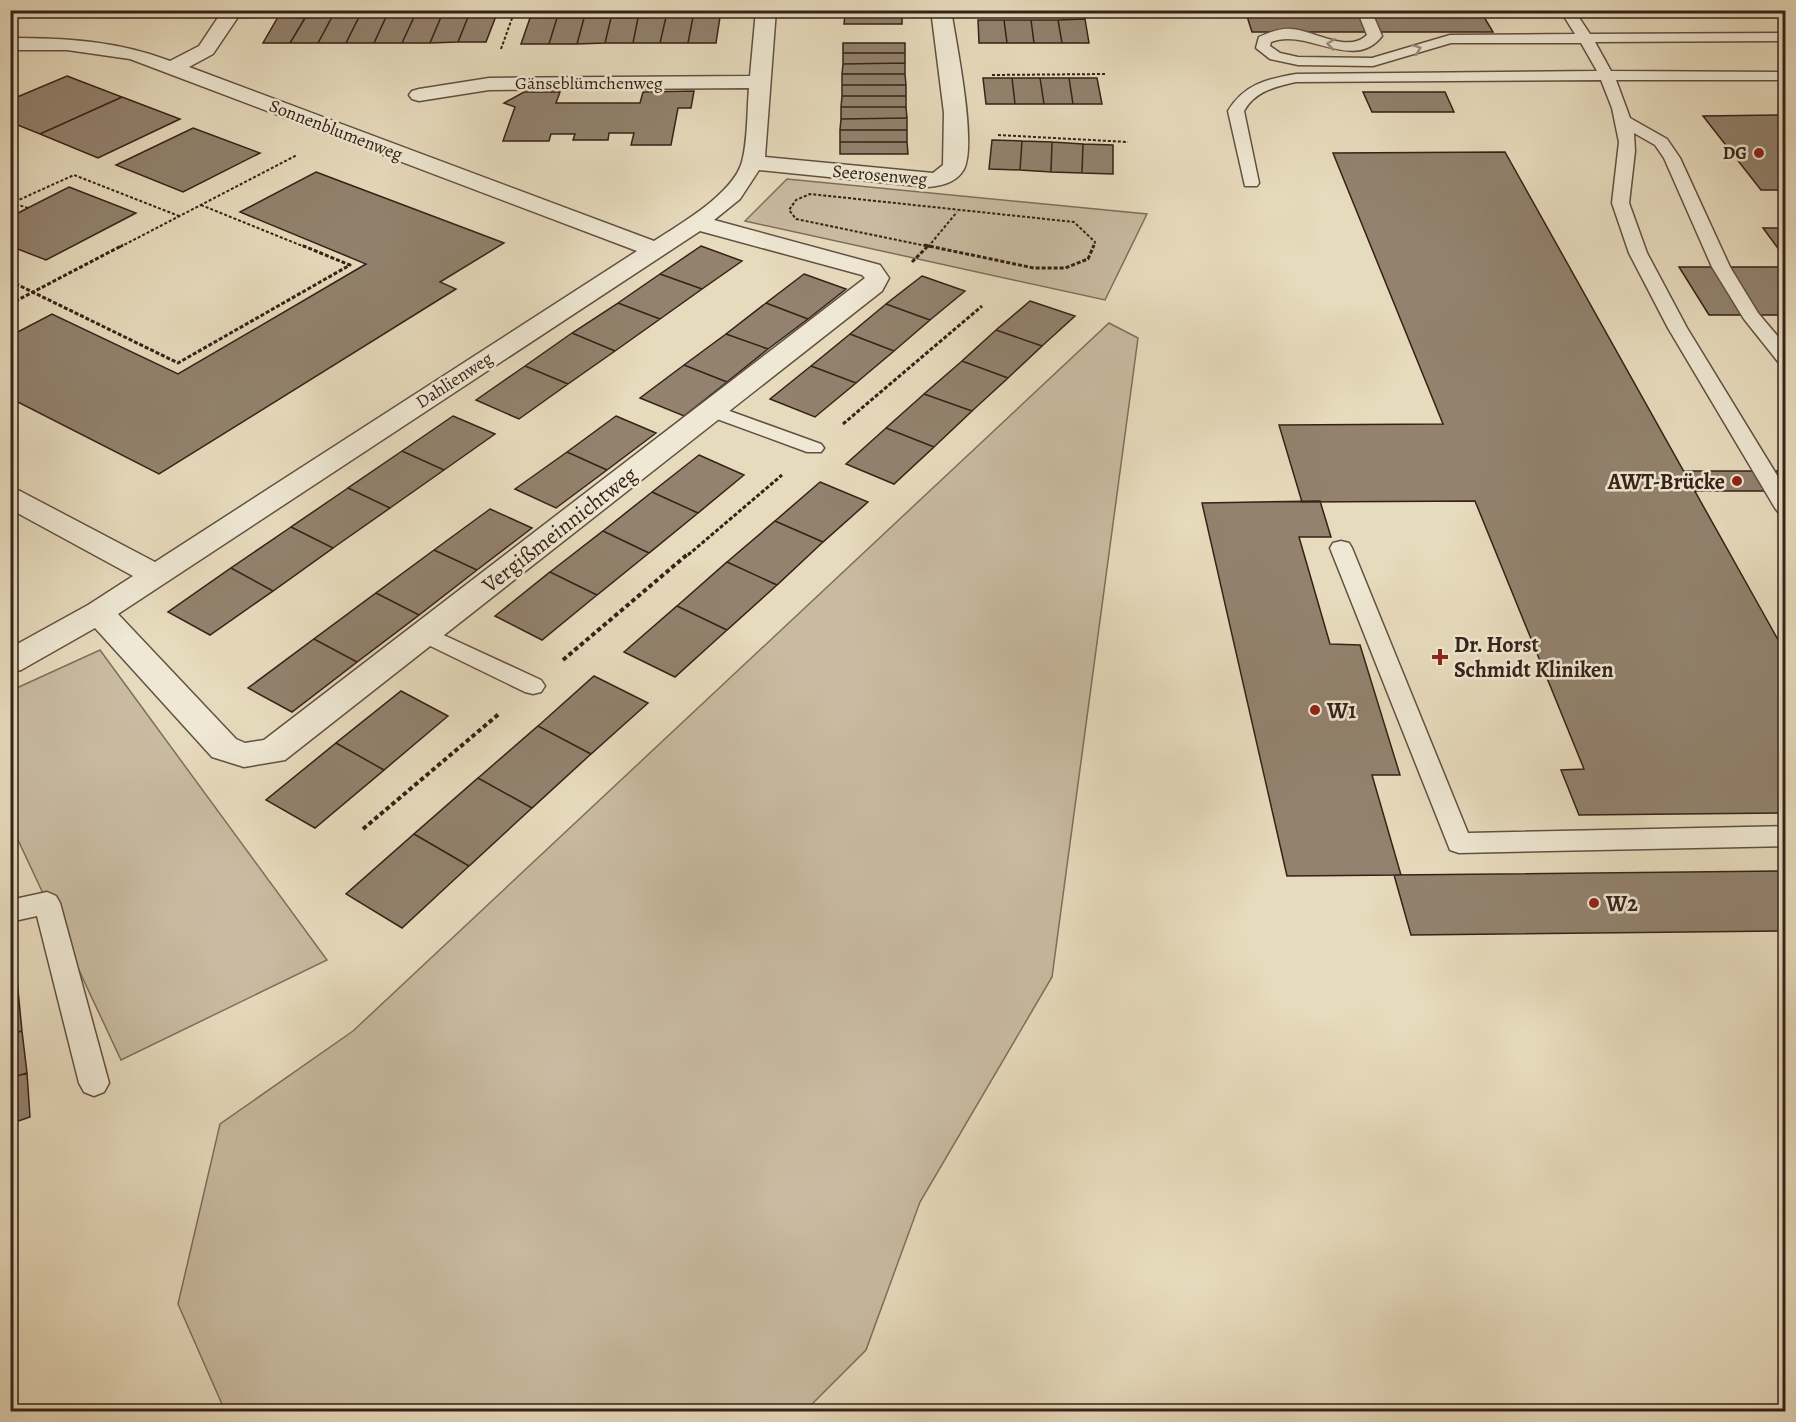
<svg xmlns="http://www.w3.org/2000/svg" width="1796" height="1422" viewBox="0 0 1796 1422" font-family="Alegreya,serif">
  <rect width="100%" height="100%" fill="#e7dbbd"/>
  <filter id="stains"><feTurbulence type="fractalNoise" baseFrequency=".00333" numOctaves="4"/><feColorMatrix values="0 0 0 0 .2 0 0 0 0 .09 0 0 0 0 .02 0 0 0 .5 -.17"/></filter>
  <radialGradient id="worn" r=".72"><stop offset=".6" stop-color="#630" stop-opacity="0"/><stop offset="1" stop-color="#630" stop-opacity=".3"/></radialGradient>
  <path fill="#c9bba1" stroke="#806e5c" stroke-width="1.5" d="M787 179 1147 214 1105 300 745 221Z
    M1109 323 1138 338 1052 977 920 1202 866 1350 805 1411H225L178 1304 220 1124 353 1031Z
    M100 650 327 960 121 1060 11 825 10 691Z"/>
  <path fill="#92826e" stroke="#362118" stroke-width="1.5" d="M31 10H120L117 15H27Z
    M845 10H902V15H845Z
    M1245 10H1480L1493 32H1252Z
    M845 15H902V24H844Z
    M496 16 486 42H458L468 17Z
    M278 17 305 18 290 43H263Z
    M332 17H359L346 43H318Z
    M332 17 318 43H290L305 18Z
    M359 17H386L374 43H346Z
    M386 17H414L402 43H374Z
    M414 17H441L430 43H402Z
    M441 17H468L458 42 430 43Z
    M666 17H693L688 43H660Z
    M666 17 660 43H633L638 18Z
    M693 17H720L716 43H688Z
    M530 18H557L549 44H521Z
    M557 18H584L577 44H549Z
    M584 18H611L605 43 577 44Z
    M611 18H638L633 43H605Z
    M1085 19 1089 43H1062L1058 20Z
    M978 20H1004L1007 43H979Z
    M1004 20H1031L1034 43H1007Z
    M1031 20H1058L1062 43H1034Z
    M843 43H905V53H843Z
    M843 53H905V63L843 64Z
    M905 63V74H842L843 64Z
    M842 74H905L906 85H842Z
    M67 76 122 97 40 134 10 122V100Z
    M983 78H1012L1015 104H986Z
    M1012 78H1040L1044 104H1015Z
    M1040 78H1069L1073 104H1044Z
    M1069 78H1097L1102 104H1073Z
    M842 85H906V96H842Z
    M694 91 691 108H678L671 145H631L634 133H609L608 140H573L575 134H551L549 141H503L515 107 504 103 524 92H560L556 103H640L643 92Z
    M1363 92H1445L1454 112H1372Z
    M842 96H906V107H841Z
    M122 97 180 119 98 158 40 134Z
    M841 107H906L907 118 841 119Z
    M1778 115H1786V190H1761L1703 116Z
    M907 118V130H840L841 119Z
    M193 128 260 153 183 192 116 165Z
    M840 130H907V142H840Z
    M992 140 1022 141 1020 170 989 169Z
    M1022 141 1052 142 1051 172 1020 170Z
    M840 142H907L908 154H840Z
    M1052 142 1083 144 1082 173 1051 172Z
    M1083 144 1113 145V174L1082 173Z
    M1505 152 1786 654V813L1579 815 1561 770 1584 769 1475 501 1302 502 1279 425 1443 424 1333 153Z
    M316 172 504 243 440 282 456 289 159 474 10 398V336L52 314 178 374 366 264 240 212Z
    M69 187 136 213 46 260 10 246V217Z
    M1763 228H1786V259Z
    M701 246 742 261 702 289 660 274Z
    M1679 267H1786V315H1709Z
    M660 274 702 289 660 319 618 303Z
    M804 274 846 289 808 319 766 303Z
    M922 276 965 291 930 320 886 304Z
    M1030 301 1075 316 1042 346 996 330Z
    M618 303 660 319 615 351 572 333Z
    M766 303 808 319 768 349 726 334Z
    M886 304 930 320 894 351 850 334Z
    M996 330 1042 346 1008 378 962 361Z
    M572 333 615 351 568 384 525 366Z
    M726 334 768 349 727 382 684 365Z
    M850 334 894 351 856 383 811 366Z
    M962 361 1008 378 972 411 924 394Z
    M684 365 727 382 684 416 640 398Z
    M525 366 568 384 519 419 476 400Z
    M811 366 856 383 815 417 770 399Z
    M924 394 972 411 934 447 886 428Z
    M453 416 495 434 444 470 402 451Z
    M616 416 656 433 607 470 567 452Z
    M886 428 934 447 894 484 846 464Z
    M402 451 444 470 390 508 348 488Z
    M567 452 607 470 556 508 515 489Z
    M699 455 744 475 698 513 652 492Z
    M1684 471H1786V491H1695Z
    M820 482 868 502 823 542 775 521Z
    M348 488 390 508 333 548 291 527Z
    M652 492 698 513 649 553 603 531Z
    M1320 501 1331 537H1299L1330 644 1360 645 1400 775H1372L1401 875 1287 876 1202 503Z
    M490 509 532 528 477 570 434 550Z
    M775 521 823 542 777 585 727 562Z
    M291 527 333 548 273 591 231 568Z
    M603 531 649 553 597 595 550 572Z
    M434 550 477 570 419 615 376 593Z
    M727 562 777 585 727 630 677 606Z
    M231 568 273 591 210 635 168 612Z
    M550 572 597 595 542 640 495 616Z
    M376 593 419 615 357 662 314 639Z
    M677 606 727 630 675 677 624 652Z
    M314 639 357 662 292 712 248 688Z
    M594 676 648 703 591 754 538 726Z
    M401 691 448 716 384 770 336 743Z
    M538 726 591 754 532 808 478 778Z
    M336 743 384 770 315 828 266 800Z
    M478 778 532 808 469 866 414 834Z
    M414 834 469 866 402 928 346 894Z
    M1786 871V931L1411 935 1394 875Z
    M14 951 18 990 10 993V952Z
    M18 990 22 1031 10 1034V993Z
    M22 1031 27 1073 10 1078V1034Z
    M27 1073 30 1117 10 1124V1078Z"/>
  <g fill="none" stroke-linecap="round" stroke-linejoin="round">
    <g stroke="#625041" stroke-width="3">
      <path id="lane" d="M1357 10H1371L1382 36C1354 73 1306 27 1271 42L1270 46 1280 53 1298 57 1372 58 1450 35 1575 34 1560 10H1574L1590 34 1786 33V41L1595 42 1611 71 1786 72V80H1616L1630 118 1667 139 1680 158 1730 267 1758 313 1786 346V365L1779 363 1744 319 1712 267 1664 158 1655 145 1634 133 1635 151 1629 203 1647 253 1687 328 1786 490V514L1779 513 1775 508 1668 328 1629 253 1612 203 1619 142 1612 108 1601 80 1296 82C1275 87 1255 91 1244 111L1259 183 1257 186H1245L1228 111C1244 84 1267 79 1296 74L1597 71 1581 43H1451L1373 66 1298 65 1270 59 1256 48 1259 37C1268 33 1280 28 1291 29 1314 30 1347 54 1367 35Z
        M713 405 821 444 824 448 821 452H807L706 415 703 411 706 407Z
        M1341 541 1349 543 1352 548 1468 833 1786 826V846L1459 853 1450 850 1330 548 1333 543Z
        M424 626 541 680 545 686 541 692 533 694 525 692 416 639 413 634 416 629Z
        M47 892 56 896 60 903 109 1083 104 1092 94 1096 84 1092 79 1083 37 916 10 922V900Z"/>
    </g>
    <g stroke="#625041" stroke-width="3">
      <path id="street" d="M223 10H313L304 16 238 17 213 54 189 67 654 241C680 224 733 194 742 162 748 140 747 111 749 88L489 90 419 101 412 99 409 95 412 91 419 89 489 78 750 76 756 10H776L765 157 933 173 943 165 944 113 931 10H951C956 42 977 143 964 169 957 182 942 186 928 187L759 170 740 199 714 220 880 265 889 278 882 291 285 760 244 767 212 757 95 628 21 670 10 673V648L88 605 133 576 10 509V488L20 491 155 562 637 251 130 59 67 50H10V38C66 38 118 41 170 61L199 46ZM700 231 862 275 865 278 264 740 245 743 236 739 118 614Z"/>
    </g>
    <path stroke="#362118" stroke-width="2" stroke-dasharray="3 2" stroke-linecap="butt" d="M982 17 1095 15
      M501 49 515 10
      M992 75 1105 74
      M998 135 1128 142
      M201 205 305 247
      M28 208 12 203 74 175 179 216
      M120 247 297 155
      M928 247 957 212
      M931 247 796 219 789 210 796 200 810 194 1074 222 1095 242 1093 247"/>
    <path stroke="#362118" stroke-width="3" stroke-dasharray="4 2" stroke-linecap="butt" d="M924 245 1034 268H1065L1088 259 1094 245
      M912 262 929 245
      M10 281 178 363 350 265 301 245
      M10 304 123 245
      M843 424 982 306
      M688 555 782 475"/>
    <path stroke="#362118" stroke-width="4" stroke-dasharray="4.5 3" stroke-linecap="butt" d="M563 660 689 553
      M363 829 500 713"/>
    <use href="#lane" fill="#efe8d4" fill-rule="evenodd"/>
    <use href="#street" fill="#efe8d4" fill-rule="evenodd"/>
  </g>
  <defs><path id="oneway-chevron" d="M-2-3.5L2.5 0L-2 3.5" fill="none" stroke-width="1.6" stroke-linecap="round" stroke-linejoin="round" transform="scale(1.5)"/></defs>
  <g stroke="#9c8e7f">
    <use href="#oneway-chevron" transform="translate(1331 44) rotate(-172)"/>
    <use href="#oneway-chevron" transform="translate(1417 49) rotate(-21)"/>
  </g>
  <g fill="#8f2418" stroke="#efe8d4" stroke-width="2">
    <circle cx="1759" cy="153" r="6"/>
    <circle cx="1737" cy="481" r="6"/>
    <path d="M1437 648h6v6h6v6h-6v6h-6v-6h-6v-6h6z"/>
    <circle cx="1315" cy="710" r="6"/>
    <circle cx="1594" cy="903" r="6"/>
  </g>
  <g text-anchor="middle" stroke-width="5" stroke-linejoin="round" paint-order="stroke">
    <g font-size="18" fill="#362118" stroke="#efe8d4">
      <text x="589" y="89">Gänseblümchenweg</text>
      <text transform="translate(336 130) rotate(21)" y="6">Sonnenblumenweg</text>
      <text transform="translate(880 175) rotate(5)" y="6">Seerosenweg</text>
      <text transform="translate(454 380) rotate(-33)" y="6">Dahlienweg</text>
    </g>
    <g font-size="18" font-weight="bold" fill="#362118" stroke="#efe8d4" text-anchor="end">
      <text x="1747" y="159">DG</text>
    </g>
    <g font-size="22" font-weight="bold" fill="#362118" stroke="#efe8d4" text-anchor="start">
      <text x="1725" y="489" text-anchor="end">AWT-Brücke</text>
      <text x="1454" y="652">Dr. Horst<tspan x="1454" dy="25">Schmidt Kliniken</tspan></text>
      <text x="1327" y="718">W1</text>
      <text x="1606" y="911">W2</text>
    </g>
    <g font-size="22" fill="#362118" stroke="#efe8d4">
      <text transform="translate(559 529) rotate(-38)" y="8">Vergißmeinnichtweg</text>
    </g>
  </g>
  <rect width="1796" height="1422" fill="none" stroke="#e7dbbd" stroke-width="36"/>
  <rect x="12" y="12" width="1772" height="1398" fill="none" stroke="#362118" stroke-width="3"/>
  <rect x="18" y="18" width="1760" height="1386" fill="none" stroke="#362118" stroke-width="1.5"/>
  <rect width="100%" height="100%" filter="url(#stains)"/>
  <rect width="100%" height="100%" fill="url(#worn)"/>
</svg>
